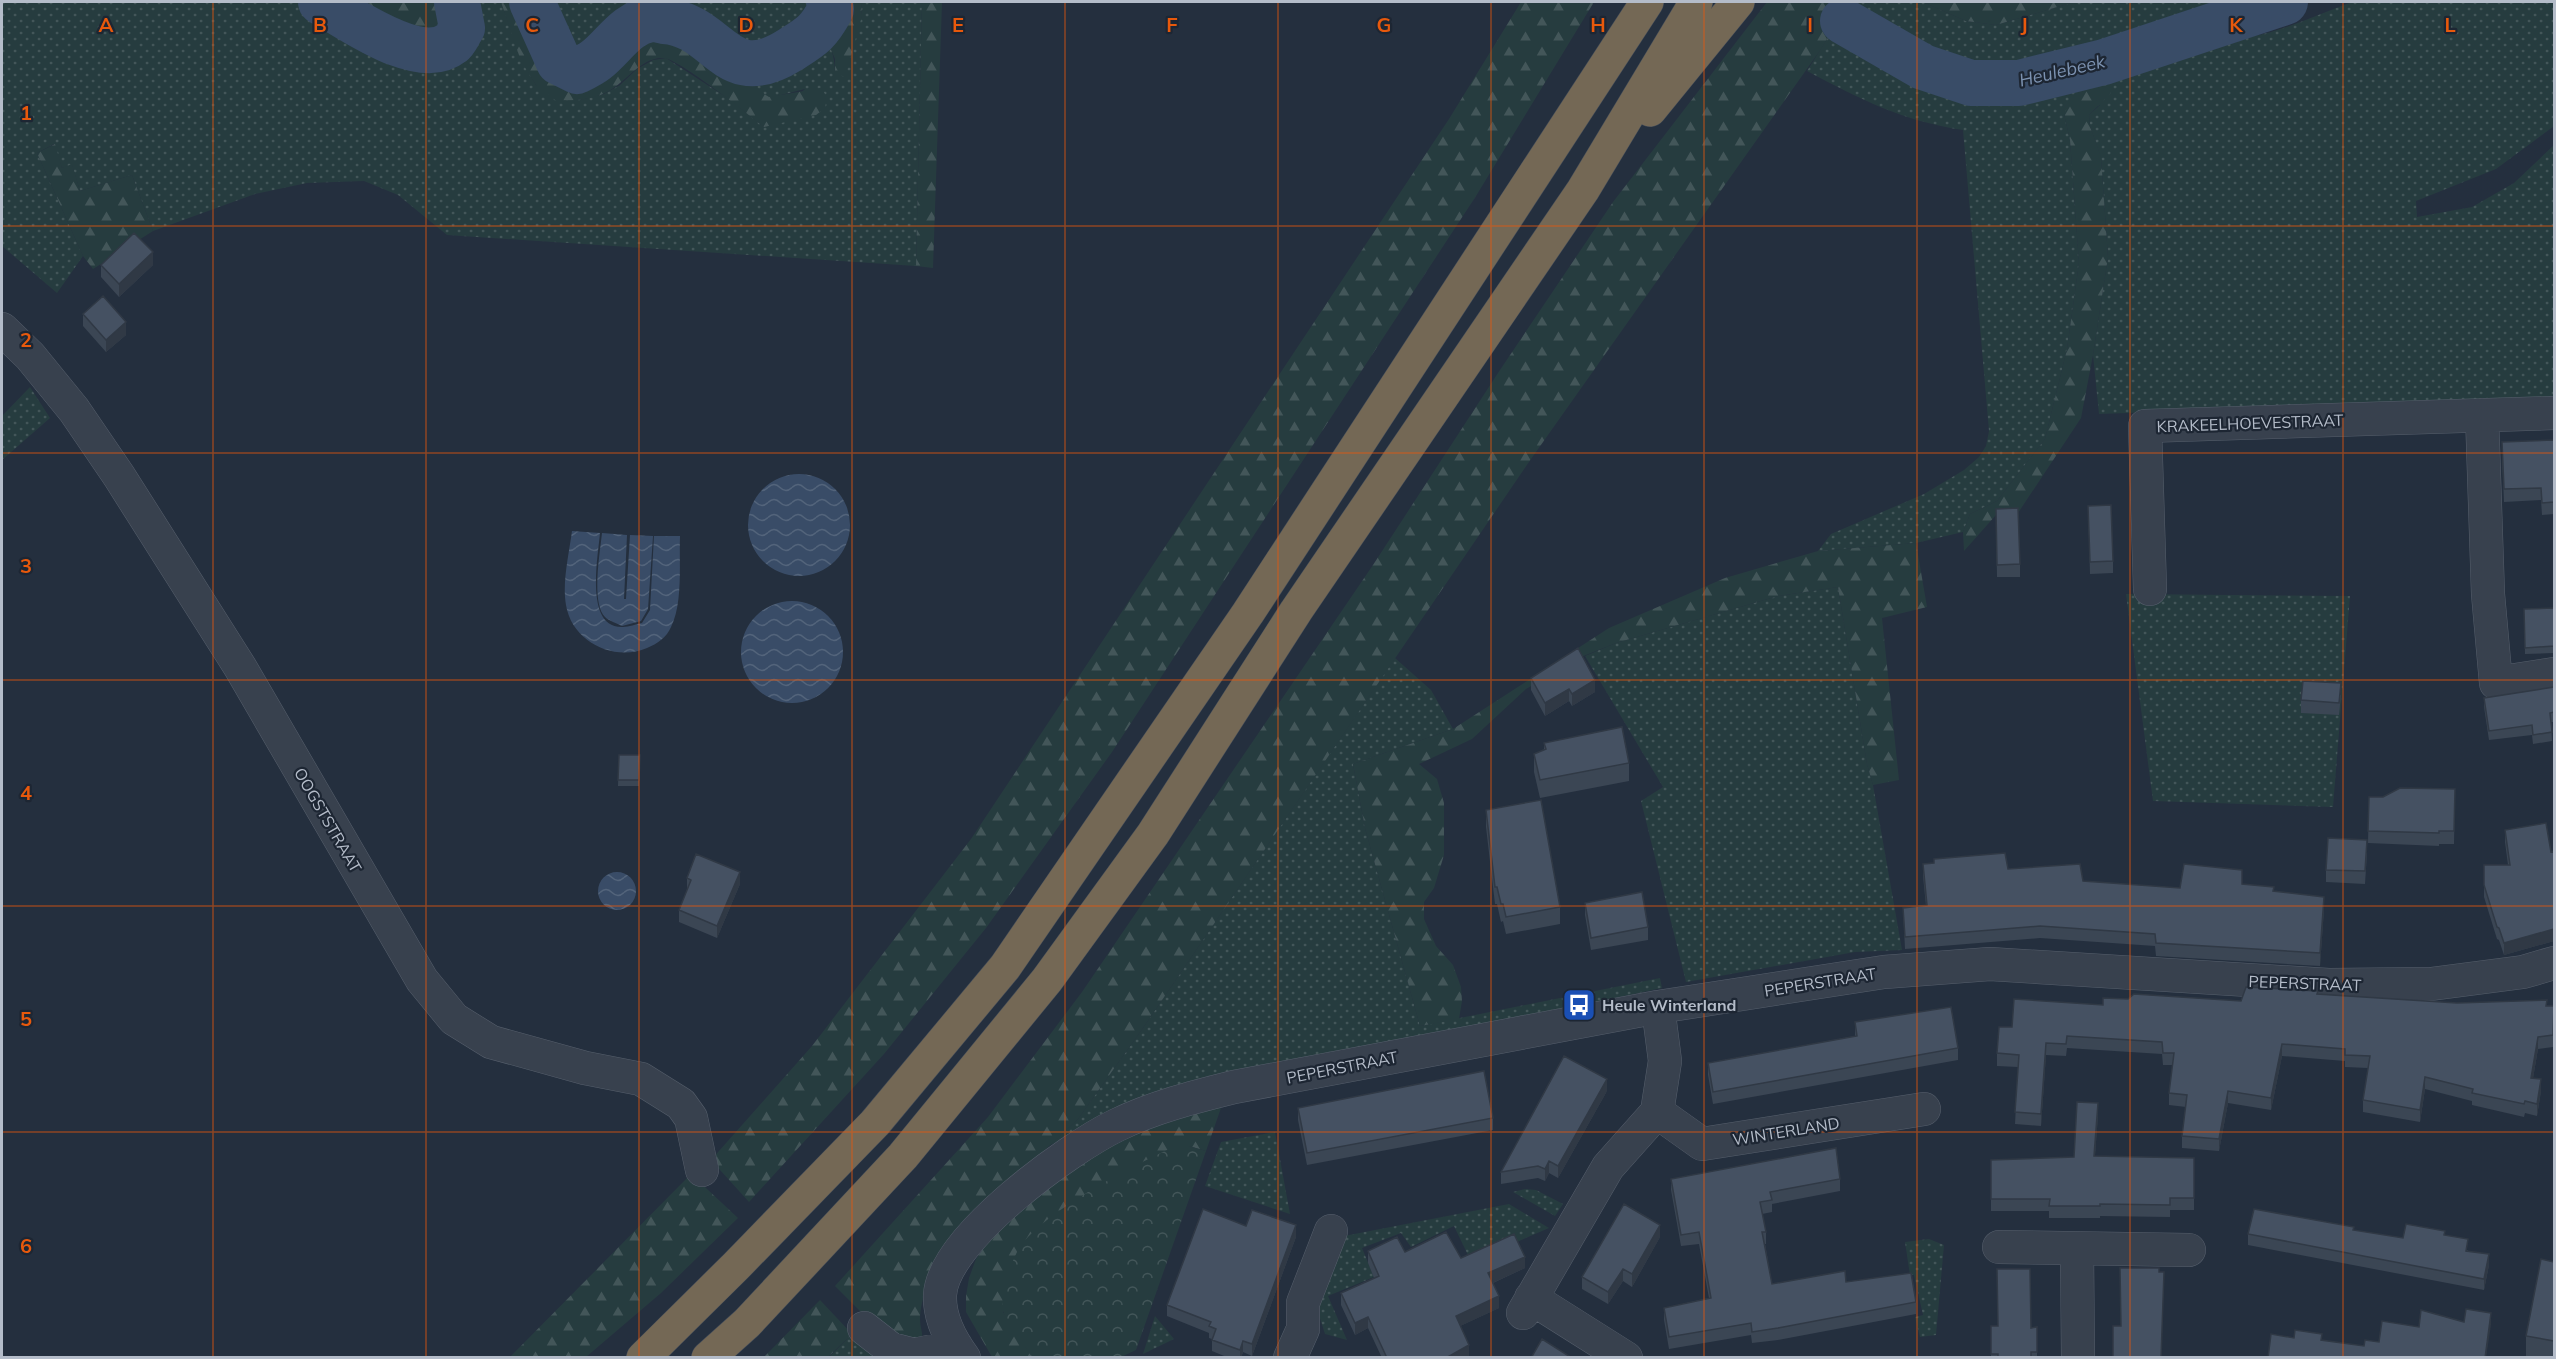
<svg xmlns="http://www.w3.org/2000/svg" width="2556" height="1359" viewBox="0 0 2556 1359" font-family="Mulish,sans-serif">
  <defs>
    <pattern id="grass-dots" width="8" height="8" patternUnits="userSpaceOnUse" patternTransform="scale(1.5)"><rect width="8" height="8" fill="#263c3f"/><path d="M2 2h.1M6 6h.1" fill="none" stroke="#435659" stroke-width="1.8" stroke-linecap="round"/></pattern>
    <pattern id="forest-firs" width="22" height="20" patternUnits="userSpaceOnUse" patternTransform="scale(1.5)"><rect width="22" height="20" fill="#263c3f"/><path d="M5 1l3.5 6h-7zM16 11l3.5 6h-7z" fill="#435659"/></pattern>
    <pattern id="park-crowns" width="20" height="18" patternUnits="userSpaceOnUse" patternTransform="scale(1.5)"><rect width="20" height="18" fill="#263c3f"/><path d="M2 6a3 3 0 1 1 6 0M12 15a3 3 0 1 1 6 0" fill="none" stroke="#435659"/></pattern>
    <pattern id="water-waves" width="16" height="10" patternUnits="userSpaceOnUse" patternTransform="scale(1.5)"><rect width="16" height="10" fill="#394c67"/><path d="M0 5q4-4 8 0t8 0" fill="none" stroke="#53647b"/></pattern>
  </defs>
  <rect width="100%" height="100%" fill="#242f3e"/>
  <path fill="url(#grass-dots)" d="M2 2H300L405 52 433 59 455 54 469 35 472 24 469 2H501L522 61 536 85 572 100 584 99 604 94 620 85 637 69 653 60 666 58 729 99 764 127 805 89 769 98 759 91 747 77 801 53 841 24C823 52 835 45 835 73L862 16 861 2H922L916 266 447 235 398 195 364 181 307 183 255 194 153 231 132 175 80 191 72 165 62 168 54 144 37 153 83 256 57 293 2 246Z
    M541 2H818C818 25 768 61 747 56 731 51 724 39 711 29 665 0 621 18 587 56 557 56 553 25 541 2Z
    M1849 2H1923L1966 21 1996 25 2074 2H2213L2033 68 1985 70 1935 55 1847 6Z
    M2352 2H2554V126L2496 169 2416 201 2417 217 2472 207 2514 183 2554 145V398L2099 414 2093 355 2108 257 2101 158 2090 126 2089 115 2100 105 2064 114 2070 140 2079 263 2067 349 2045 439 1997 501 1970 514 1963 532 1916 543 1818 551 1831 534 1924 494 1964 470 1979 457 1986 446 1989 431 1963 130C1902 121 1860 99 1807 71L1832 31C1874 55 1916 83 1964 93 2029 107 2118 65 2181 49 2210 41 2242 40 2271 32 2298 24 2325 12 2352 2Z
    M30 387 50 418 2 460V416Z
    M1838 587 1867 764 1873 785 1902 950 1855 952 1686 982 1641 801 1663 787 1585 656 1616 643 1778 596Z
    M2126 594 2350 596 2333 807 2153 801Z
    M1395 658 1431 690 1453 729 1353 764 1365 828 1420 1026 1660 978 1662 988 1478 1027 1115 1110 1049 1146 1078 1119 1143 1028Z
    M1275 1132 1290 1214 1205 1186 1221 1142Z
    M1525 1189 1536 1190 1563 1204 1555 1216 1513 1192Z
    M1509 1204 1549 1228 1489 1254 1479 1278 1454 1226 1411 1247 1401 1233 1362 1248 1374 1277 1328 1296 1347 1340 1325 1334 1315 1303 1339 1237Z
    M1929 1239 1944 1245 1936 1335 1920 1337 1915 1317 1923 1315 1914 1275H1910L1905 1242Z
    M1155 1316 1174 1339 1143 1354Z
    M852 1334 887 1358H828Z"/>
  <path fill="url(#forest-firs)" d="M337 2H450L451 23 447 34C409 48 370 20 337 2Z
    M501 2H520C528 21 535 43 546 60 582 117 621 21 664 27 689 30 726 59 746 76 754 83 759 91 769 97L821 88 827 97 825 108 816 115 764 127C748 114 680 60 664 58 641 56 625 84 605 93 590 100 572 101 555 100L536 85 521 61Z
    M843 2H861L862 16 845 77 835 73V59L830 47V41L841 24Z
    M922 2H942L933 268 916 266Z
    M1521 2H1594L1476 196 1112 752 986 928 884 1054 749 1202 711 1160 812 1046 971 839 1449 119Z
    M1767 2H1849L1821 49 1531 459 1143 1028 1078 1119 1001 1191 928 1285C923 1297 920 1308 920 1320 920 1329 925 1336 920 1344L876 1327 835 1286 988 1117 1082 992 1373 565 1498 373 1613 202Z
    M1923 2H2074L1996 25 1966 21Z
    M2092 82 2106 85 2111 93 2089 115 2090 126 2101 157 2108 257 2093 355 2081 418 2018 513 1996 515 1964 551 1963 532 1970 514 1997 501 2045 439 2067 349 2079 263 2070 140 2064 114 2072 99Z
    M55 144 62 168 72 164 80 191 132 175 153 231 93 269 83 256 37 153Z
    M1916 543 1927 607 1882 618 1899 780 1873 785 1867 764 1838 587 1778 596 1616 643 1576 659 1526 689 1472 739 1419 764 1437 779 1444 803V855L1434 888 1424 902V919L1436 946 1453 965 1461 987 1462 1001 1459 1019 1420 1026 1365 828 1353 764 1453 729 1609 628 1725 578 1818 551Z
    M1222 1105 1206 1151 1189 1146 1003 1312 1032 1357H992L966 1312V1296L969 1278 976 1259 997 1229 1052 1177 1116 1140Z
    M691 1174 738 1218 661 1293 586 1357 509 1358Z
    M820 1300 852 1334 828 1357 763 1358Z"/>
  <path fill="url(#park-crowns)" d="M1176 1146H1189L1206 1151 1136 1350 1121 1357H1032C1025 1346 1005 1322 1003 1310 1001 1293 1009 1268 1017 1252 1036 1215 1137 1163 1176 1146Z"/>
  <path fill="url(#water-waves)" d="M748 525a51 51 0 1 1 102 0a51 51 0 1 1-102 0Z
    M572 531 600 533C598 557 584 629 623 627 629 627 636 624 642 623L650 610 654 536H680C679 564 683 603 671 627 667 637 657 644 647 648 614 662 572 642 566 605 562 582 569 554 572 531Z
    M602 533 627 535 624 599H626L630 535 653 536 648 609 641 621 622 626C617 623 609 621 605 617 591 603 600 553 602 533Z
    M741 652a51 51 0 1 1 102 0a51 51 0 1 1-102 0Z
    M598 891a19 19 0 1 1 38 0a19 19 0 1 1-38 0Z"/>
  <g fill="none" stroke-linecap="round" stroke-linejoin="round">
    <path stroke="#394c67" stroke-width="46" d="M321 2C350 18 419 69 452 43 456 40 459 32 462 28L457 2
      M532 2 559 62 577 71C583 68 591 64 596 60 614 46 626 23 651 19 655 19 660 20 664 21 720 25 725 91 790 50 812 36 818 33 831 9L829 2
      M1843 21 1923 67 1971 83H2019L2104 62 2285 2"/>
    <g stroke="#565f6c" stroke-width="34">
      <path id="minor" d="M2 329 30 356 74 410 119 476 240 667 422 980 454 1019 491 1042 585 1068 641 1079 681 1104 691 1118 702 1170
        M2482 415 2488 594 2496 683 2554 674
        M2150 589 2145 426 2554 413
        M1657 1112 1702 1144 1924 1109
        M1999 1247 2189 1250
        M2077 1250 2078 1358
        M1531 1298 1626 1358
        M1523 1313 1608 1167 1657 1112 1665 1061 1658 1007
        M864 1328 891 1349 914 1355 956 1346
        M964 1358C950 1339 939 1318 940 1295 943 1239 1069 1148 1117 1125 1154 1107 1194 1097 1234 1087L1658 1007 1884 972 1990 964 2329 985 2431 984 2523 972 2554 963
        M1290 1358 1303 1329V1303L1331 1231"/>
    </g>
    <g stroke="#434c59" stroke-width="34">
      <path id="highway" d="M1650 110 1738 2
        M643 1358 736 1266 875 1123 1005 967 1248 613 1647 2
        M708 1358 747 1323 903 1156 1047 980 1153 834 1296 611 1583 190 1696 2"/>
    </g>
    <use href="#minor" stroke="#38414e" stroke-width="33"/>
    <use href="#highway" stroke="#746855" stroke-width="33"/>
  </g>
  <path fill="#3b4654" d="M101 265H153L119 297 101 277Z
    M83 314 126 335 106 352 83 326Z
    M2554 440V514L2542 515 2541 500 2504 502 2502 455Z
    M2088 506 2113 561V573L2090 574Z
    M1996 521 2020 564V577H1997Z
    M2554 608V653L2525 654 2524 609Z
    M1531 678 1595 692 1572 706 1569 701 1545 716 1531 690Z
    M2554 687V722H2551L2552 741 2533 744 2532 735 2489 740 2484 707V698Z
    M2341 695 2339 715 2301 713V700Z
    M1544 743 1629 763V781L1540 798 1534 772V754L1544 750Z
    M619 755H640L639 786H618Z
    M2455 789 2454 844H2439V846L2368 843 2369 797H2383Z
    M1486 810 1560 907V924L1506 934 1503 921 1501 922 1497 904H1495L1486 827Z
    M2505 830 2551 852 2554 851V941L2504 955 2499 940 2497 939 2484 897V865H2508L2505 842Z
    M2367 853 2365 884 2326 882V870Z
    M1923 864 2008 869 2083 881 2180 888 2242 884 2274 891 2324 909 2320 966 2156 956 2155 946 2040 938 1905 949 1903 908 1926 906 1923 876Z
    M687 878 740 884 717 938 679 922V910L687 890Z
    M1585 903 1648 927V940L1591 950 1585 915Z
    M2318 994 2457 1003 2554 1006 2553 1047 2538 1049 2533 1078 2541 1091 2537 1116 2525 1113 2524 1117 2472 1105V1101L2425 1089 2420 1122 2363 1112V1100L2368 1068 2345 1067V1061L2282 1056 2271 1110 2228 1103 2219 1151 2182 1148V1136L2186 1107 2169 1105V1093L2173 1065H2163L2162 1054 2067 1048 2066 1056 2046 1055 2041 1126 2015 1124 2018 1067 1997 1066V1053L2012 1027 2128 999 2241 1001Z
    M1855 1022 1958 1048V1060L1713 1104 1708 1075V1063L1855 1036Z
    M1607 1091 1558 1178 1549 1173 1545 1181 1538 1178 1501 1184V1172Z
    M1298 1108 1493 1118V1130L1307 1165 1298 1120Z
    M2098 1115 2095 1156 2194 1158V1210H2170V1217L2100 1216V1218H2049V1211H1991V1160L2074 1157Z
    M1671 1179H1840V1191L1772 1204V1212L1762 1214 1766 1232V1244H1765L1772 1284 1846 1282 1916 1302V1314L1778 1340 1752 1343 1751 1335 1669 1349 1664 1320V1308L1709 1298 1699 1244 1681 1246 1671 1190Z
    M1246 1226 1296 1237 1252 1356 1243 1352 1241 1358H1229L1212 1351V1339L1209 1338V1333L1167 1316V1305Z
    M2354 1230 2403 1238 2445 1235 2489 1265 2484 1290 2248 1245V1234Z
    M1660 1237 1632 1287 1623 1281 1608 1304 1582 1289V1277Z
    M1368 1251 1405 1252 1461 1258 1525 1268 1493 1283 1499 1308 1460 1326 1469 1357 1382 1358 1368 1328 1355 1335 1341 1305V1293L1374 1278 1368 1263Z
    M2554 1262V1358H2526V1336Z
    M1991 1326 2037 1327V1358H1991Z"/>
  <path fill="#303945" d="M153 252V265L119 297V284Z
    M126 322V335L106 352V340Z
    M1595 680V692L1572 706V694Z
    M1569 689V701L1545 716V703Z
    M740 872V884L717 938V926Z
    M2324 897V909L2320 966V953Z
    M2554 929V941L2504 955V943Z
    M2538 1037V1049L2531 1090V1078Z
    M2046 1043V1055L2041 1126V1114Z
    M2282 1044V1056L2271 1110V1098Z
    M2425 1077V1089L2420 1122V1110Z
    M1607 1079V1091L1558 1178V1166Z
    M2541 1079V1091L2537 1116V1104Z
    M2228 1091V1103L2219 1151V1139Z
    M2098 1103V1115L2094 1168V1156Z
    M1549 1161V1173L1545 1181V1169Z
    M1296 1225V1237L1252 1356V1344Z
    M1660 1225V1237L1632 1287V1274Z
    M2489 1254V1265L2484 1290V1279Z
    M1525 1257V1268L1488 1285V1273Z
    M1623 1269V1281L1608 1304V1292Z
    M1499 1296V1308L1456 1328V1316Z
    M2491 1313V1325L2486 1358H2485Z
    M1368 1317V1328L1355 1335V1323Z
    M1243 1341V1352L1241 1358H1240V1350Z
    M1469 1345V1357L1446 1358Z"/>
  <path fill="#455162" stroke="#303945" stroke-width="1.5" d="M134 233 153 252 119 284 101 265Z
    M103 296 126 322 106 340 83 314Z
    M2554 440V502L2542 503 2541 488 2504 489 2502 442Z
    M2111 505 2113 561 2090 562 2088 506Z
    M2018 508 2020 564 1997 565 1996 509Z
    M2554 608V646L2525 648 2524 609Z
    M1578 648 1595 680 1572 694 1569 689 1545 703 1531 678Z
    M2303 681 2341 683 2339 703 2301 700Z
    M2554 687V712L2550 713 2552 732 2533 735 2532 725 2489 731 2484 698Z
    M1622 727 1629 763 1540 780 1534 754 1546 749 1544 743Z
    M619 755H640L639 780H618Z
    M2400 788 2455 789 2454 831H2439V833L2368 831 2369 797H2383Z
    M1541 800 1560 907 1506 917 1503 904H1501L1497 887H1495L1486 810Z
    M2546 823 2551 852 2554 851V929L2504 943 2499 928 2497 927 2484 885V865H2510L2505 830Z
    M2328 838 2367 840 2365 871 2326 870Z
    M2005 853 2008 869 2080 864 2083 881 2180 888 2184 864 2242 870V884L2274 887 2273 891 2324 897 2320 953 2156 943 2155 934 2040 926 1905 937 1903 908 1927 905 1923 864 1934 863V859Z
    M696 854 740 872 717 926 679 910 691 880 687 878Z
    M1642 892 1648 927 1591 938 1585 903Z
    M2246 987 2318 991 2317 994 2457 1003 2547 1000 2546 1006H2554L2553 1035 2538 1037 2531 1078 2541 1079 2537 1104 2525 1101 2524 1104 2472 1093 2473 1089 2425 1077 2420 1110 2363 1100 2370 1056 2345 1055V1049L2282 1044 2271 1098 2228 1091 2219 1139 2182 1136 2187 1095 2169 1093 2174 1053H2163L2162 1042 2067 1036 2066 1044 2046 1043 2041 1114 2015 1112 2019 1055 1997 1053 1999 1027H2012L2014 999 2103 1005V998L2128 999 2134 994 2241 1001Z
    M1951 1007 1958 1048 1713 1092 1708 1063 1857 1036 1855 1022Z
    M1564 1056 1607 1079 1558 1166 1549 1161 1545 1169 1538 1166 1501 1172Z
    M1484 1071 1493 1118 1307 1153 1298 1108Z
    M2077 1102 2098 1103 2094 1156 2194 1158V1198H2170V1205L2100 1204V1206H2049L2050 1199H1991V1160L2074 1157Z
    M1836 1148 1840 1179 1770 1192 1772 1200 1760 1202 1766 1232H1762L1772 1284 1845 1271 1846 1282 1911 1273 1916 1302 1778 1328 1752 1332 1751 1323 1669 1337 1664 1308 1711 1298 1699 1232 1681 1235 1671 1179Z
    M1624 1204 1660 1225 1632 1274 1623 1269 1608 1292 1582 1277Z
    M1203 1209 1246 1226 1252 1210 1296 1225 1252 1344 1243 1341 1240 1350 1212 1340 1216 1329 1209 1326 1211 1322 1167 1305Z
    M2254 1209 2354 1227 2353 1230 2403 1238 2406 1224 2445 1231 2444 1235 2468 1239 2466 1251 2489 1254 2484 1279 2248 1234Z
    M1446 1232 1461 1258 1514 1234 1525 1257 1488 1273 1499 1296 1456 1316 1469 1345 1446 1358H1387L1368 1317 1355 1323 1341 1293 1379 1276 1368 1251 1397 1237 1405 1252Z
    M2541 1259 2554 1262V1341L2526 1336Z
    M2120 1268H2159V1272H2164L2161 1358H2113V1326H2121Z
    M1997 1269H2030L2031 1328 2037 1327V1352H2031V1358H1998V1354H1991V1326H1998Z
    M2466 1309 2491 1313 2485 1358H2268L2271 1334 2294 1338 2295 1330 2322 1334 2321 1340 2364 1346 2365 1340 2379 1342 2382 1321 2419 1327 2421 1310 2464 1322Z
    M1542 1339 1572 1358H1531Z"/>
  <path fill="none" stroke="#e8590c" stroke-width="1.5" stroke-opacity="0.55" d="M213 2V1358M426 2V1358M639 2V1358M852 2V1358M1065 2V1358M1278 2V1358M1491 2V1358M1704 2V1358M1917 2V1358M2130 2V1358M2343 2V1358M2 226H2554M2 453H2554M2 680H2554M2 906H2554M2 1132H2554"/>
  <defs>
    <g id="bus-square" transform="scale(1.725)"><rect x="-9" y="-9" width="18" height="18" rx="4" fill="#1a4fb4" stroke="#1d2633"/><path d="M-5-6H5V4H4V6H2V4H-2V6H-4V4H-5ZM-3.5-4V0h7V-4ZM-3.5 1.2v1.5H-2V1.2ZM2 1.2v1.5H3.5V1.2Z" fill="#fff"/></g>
  </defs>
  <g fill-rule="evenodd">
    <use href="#bus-square" x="1579" y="1005"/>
  </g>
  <g text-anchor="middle" stroke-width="4.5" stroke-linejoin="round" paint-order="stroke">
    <g font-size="16" fill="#b4bcc9" stroke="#1d2633">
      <text transform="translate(2250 423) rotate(-2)" y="6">KRAKEELHOEVESTRAAT</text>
      <text transform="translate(328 820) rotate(60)" y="6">OOGSTSTRAAT</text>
      <text transform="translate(1820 982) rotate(-9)" y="6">PEPERSTRAAT</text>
      <text transform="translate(2305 983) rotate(2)" y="6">PEPERSTRAAT</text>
      <text transform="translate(1342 1067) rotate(-11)" y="6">PEPERSTRAAT</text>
      <text transform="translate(1786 1131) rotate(-9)" y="6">WINTERLAND</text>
    </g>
    <g font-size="16" font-weight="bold" fill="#b4bcc9" stroke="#1d2633" text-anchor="start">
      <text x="1602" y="1011">Heule Winterland</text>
    </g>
    <g font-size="18" font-style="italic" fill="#7c92b1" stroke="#1d2633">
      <text transform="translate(2062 71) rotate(-13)" y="6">Heulebeek</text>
    </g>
  </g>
  <g font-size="20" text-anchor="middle" font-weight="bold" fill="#e8590c" stroke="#1d2633" stroke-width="4.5" stroke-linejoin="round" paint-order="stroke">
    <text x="106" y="32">A</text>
    <text x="320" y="32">B</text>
    <text x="532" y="32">C</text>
    <text x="746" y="32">D</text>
    <text x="958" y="32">E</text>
    <text x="1172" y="32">F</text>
    <text x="1384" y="32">G</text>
    <text x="1598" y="32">H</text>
    <text x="1810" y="32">I</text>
    <text x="2024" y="32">J</text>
    <text x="2236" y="32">K</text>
    <text x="2450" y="32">L</text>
    <text x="26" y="120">1</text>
    <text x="26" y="347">2</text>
    <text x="26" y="573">3</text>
    <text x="26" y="800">4</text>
    <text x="26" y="1026">5</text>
    <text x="26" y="1253">6</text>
  </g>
  <rect width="2556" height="1359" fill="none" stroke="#b4bcc9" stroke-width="6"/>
</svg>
